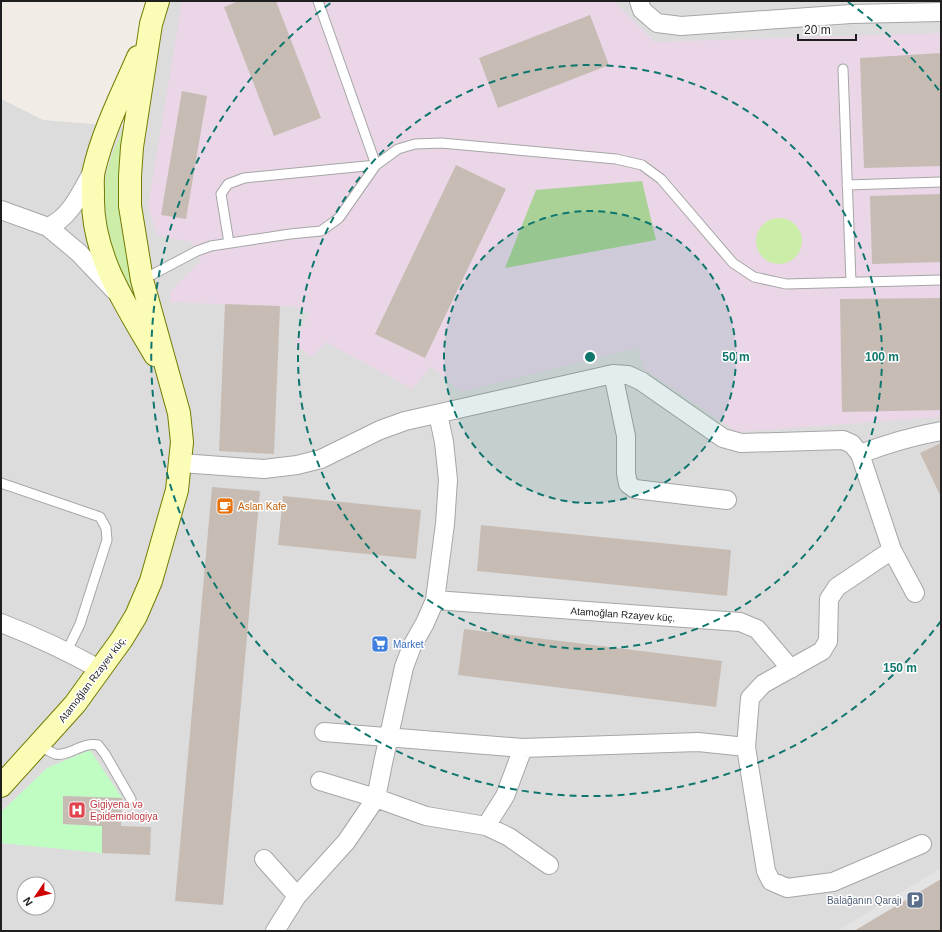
<svg xmlns="http://www.w3.org/2000/svg" width="942" height="932" viewBox="0 0 942 932" font-family="Helvetica,sans-serif">
  <rect width="100%" height="100%" fill="#f1ece5"/>
  <path fill="#dddcdc" fill-rule="evenodd" d="M167 1H941V931H1V99L43 120 143 128ZM24 884H48V908H24Z"/>
  <path fill="#ead6e7" d="M182 1H613L655 42 941 33V417L737 432 644 369 638 348 461 392 431 366 412 389 326 342 312 357 294 344 309 313 296 307 170 302V292L201 261 191 242 158 236 148 207Z"/>
  <path fill="#cceda8" d="M125 126C122 148 118 171 118 193 118 231 131 269 142 306 133 291 123 276 117 260 108 237 102 199 106 175 109 158 118 141 125 126Z
    M756 241a23 23 0 1 1 46 0a23 23 0 1 1-46 0Z"/>
  <path fill="#aad297" d="M642 181 656 240 505 268 536 190Z"/>
  <path fill="#c0fdc3" d="M90 750 122 798 64 796 63 824 102 826V853L1 843V812L47 768Z"/>
  <path fill="#e3e3e3" d="M941 868V931H837Z"/>
  <path fill="#c6bcb4" d="M239 1H276L321 118 274 136 224 7Z
    M590 15 609 65 498 108 479 58Z
    M941 53V166L864 168 860 58Z
    M182 91 207 96 186 219 161 215Z
    M456 165 506 189 425 358 375 334Z
    M941 194V262L872 264 870 196Z
    M941 298V410L842 412 840 299Z
    M225 304 280 306 274 454 219 451Z
    M941 443V497L920 453Z
    M212 487 260 491 223 905 175 901Z
    M283 496 421 510 416 559 278 545Z
    M481 525 731 550 727 596 477 571Z
    M464 629 722 661 716 707 458 675Z
    M63 796 122 798 121 826 151 827 150 855 102 853V826L63 824Z
    M941 879V931H854Z"/>
  <g fill="none" stroke-linecap="round" stroke-linejoin="round">
    <g stroke="#a6a6a6" stroke-width="11">
      <path id="lane" d="M843 69 851 282
        M847 185 941 182
        M229 243 221 194 228 184 244 178 376 165 318 1
        M142 280 197 251 211 246 290 234 321 231 339 218 376 165 398 149 415 144 441 143 616 159 642 165 661 179 733 263 754 277 786 284 941 280
        M1 483 100 517 106 528 107 540 80 624 67 651
        M38 745C43 747 50 752 55 754 69 757 81 742 98 745L105 754 131 799"/>
    </g>
    <g stroke="#a6a6a6" stroke-width="20">
      <path id="street" d="M639 1 642 10 657 23 681 26 851 14 941 12
        M93 171C81 192 71 217 48 227L79 253 115 291
        M1 210 48 227
        M613 374 626 436V473L628 484 635 489 727 500
        M860 454C886 444 913 436 941 431
        M181 463 264 469 297 465 321 459 380 430 405 421 613 374 628 375 641 381 723 438 741 443 843 440 852 444 860 454 892 550 915 593
        M892 550 837 587 829 599 828 641 822 651 763 684 750 698 746 747 766 871 771 881 787 888 833 882 922 844
        M435 600 740 622 757 629 791 669
        M1 623C37 637 67 651 101 670
        M324 732 523 748 698 742 746 747
        M320 781 376 798 426 816 486 826 509 837 549 865
        M486 826 505 796 523 748
        M264 859 297 896
        M275 931 297 896 346 842 376 798 383 763 404 667 412 646 425 623 435 600 445 524 448 480 444 442 438 414"/>
    </g>
    <g stroke="#717c00" stroke-width="24">
      <path id="secondary" d="M138 57C122 94 103 131 94 170 92 177 93 186 93 194 91 255 126 305 155 355
        M1 786 75 704 122 639 136 616 151 581 177 490 182 442 179 413 142 280 130 206V176L132 147 151 24 158 1"/>
    </g>
    <use href="#lane" stroke="#fff" stroke-width="9"/>
    <use href="#street" stroke="#fff" stroke-width="18"/>
    <use href="#secondary" stroke="#fbfdb6" stroke-width="22"/>
  </g>
  <circle cx="590" cy="357" r="146" fill="#0f766e" fill-opacity=".12"/>
  <g fill="none" stroke="#0f766e" stroke-width="2" stroke-dasharray="7 5">
    <circle cx="590" cy="357" r="146"/>
    <circle cx="590" cy="357" r="292"/>
    <path d="M941 621A439 439 0 1 1 332 2M848 2A439 439 0 0 1 941 93"/>
  </g>
  <defs>
    <g id="cafe-square" transform="scale(0.9)"><rect x="-9" y="-9" width="18" height="18" rx="4" fill="#e8710a" stroke="#fff"/><path d="M-5.5-4.5H6V0H3Q3 3.5 0 3.5H-2.5Q-5.5 3.5-5.5 0ZM3-3.2v2h1.7v-2ZM-6 4.5H4V6H-6Z" fill="#fff"/></g>
    <g id="supermarket-square" transform="scale(0.9)"><rect x="-9" y="-9" width="18" height="18" rx="4" fill="#3f7fe0" stroke="#fff"/><path d="M-6-5.5h2.5l.6 2H6L4.5 2H-2.5L-4.4-4H-6ZM-1.5 3.2a1.3 1.3 0 1 0 .1 0ZM3 3.2a1.3 1.3 0 1 0 .1 0Z" fill="#fff"/></g>
    <g id="hospital-square" transform="scale(0.9)"><rect x="-9" y="-9" width="18" height="18" rx="4" fill="#e0444e" stroke="#fff"/><path d="M-5-5h3v3.5h4V-5h3V5h-3V1.5h-4V5h-3Z" fill="#fff"/></g>
    <g id="parking-square" transform="scale(0.9)"><rect x="-9" y="-9" width="18" height="18" rx="4" fill="#5c6f8a" stroke="#fff"/><path d="M-3.5-5.5H1a3.5 3.5 0 0 1 0 7H-1V5.5H-3.5ZM-1-3.4V-.6H.8a1.4 1.4 0 0 0 0-2.8Z" fill="#fff"/></g>
  </defs>
  <g fill-rule="evenodd">
    <use href="#cafe-square" x="225" y="506"/>
    <use href="#supermarket-square" x="380" y="644"/>
    <use href="#hospital-square" x="77" y="810"/>
    <use href="#parking-square" x="915" y="900"/>
  </g>
  <g text-anchor="middle" stroke-width="3" stroke-linejoin="round" paint-order="stroke">
    <g font-size="10" fill="#c56008" stroke="#fff" text-anchor="start">
      <text x="238" y="510">Aslan Kafe</text>
    </g>
    <g font-size="10" fill="#1f1f1f" stroke="#fff">
      <text transform="translate(623 614) rotate(4)" y="4">Atamoğlan Rzayev küç.</text>
      <text transform="translate(92 679) rotate(-53)" y="4">Atamoğlan Rzayev küç.</text>
    </g>
    <g font-size="10" fill="#366cbe" stroke="#fff" text-anchor="start">
      <text x="393" y="648">Market</text>
    </g>
    <g font-size="10" fill="#be3a42" stroke="#fff" text-anchor="start">
      <text x="90" y="808">Gigiyena və<tspan x="90" dy="12">Epidemiologiya</tspan></text>
    </g>
    <g font-size="10" fill="#4e5e75" stroke="#fff" text-anchor="end">
      <text x="902" y="904">Balağanın Qarajı</text>
    </g>
  </g>
  <circle cx="590" cy="357" r="6" fill="#0f766e" stroke="#fff" stroke-width="2"/>
  <g font-size="12" text-anchor="middle" font-weight="bold" fill="#0f766e" stroke="#fff" stroke-width="3" stroke-linejoin="round" paint-order="stroke">
    <text x="736" y="361">50 m</text>
    <text x="882" y="361">100 m</text>
    <text x="900" y="672">150 m</text>
  </g>
  <rect width="942" height="932" fill="none" stroke="#1f1f1f" stroke-width="4"/>
  <g transform="translate(36 896) rotate(236)"><circle r="19" fill="#ffffff" stroke="#a5a5a5"/>
  <path d="M0-3L7 15L0 10L-7 15Z" fill="#ce0004"/>
  <text y="-6" font-size="11" font-weight="bold" text-anchor="middle" fill="#1f1f1f">N</text>
  </g>
  <path d="M798 34v6h58v-6" fill="none" stroke="#1f1f1f" stroke-width="2"/>
  <text x="804" y="34" font-size="12" fill="#1f1f1f" stroke="#ffffff" stroke-width="3" paint-order="stroke">20 m</text>
</svg>
